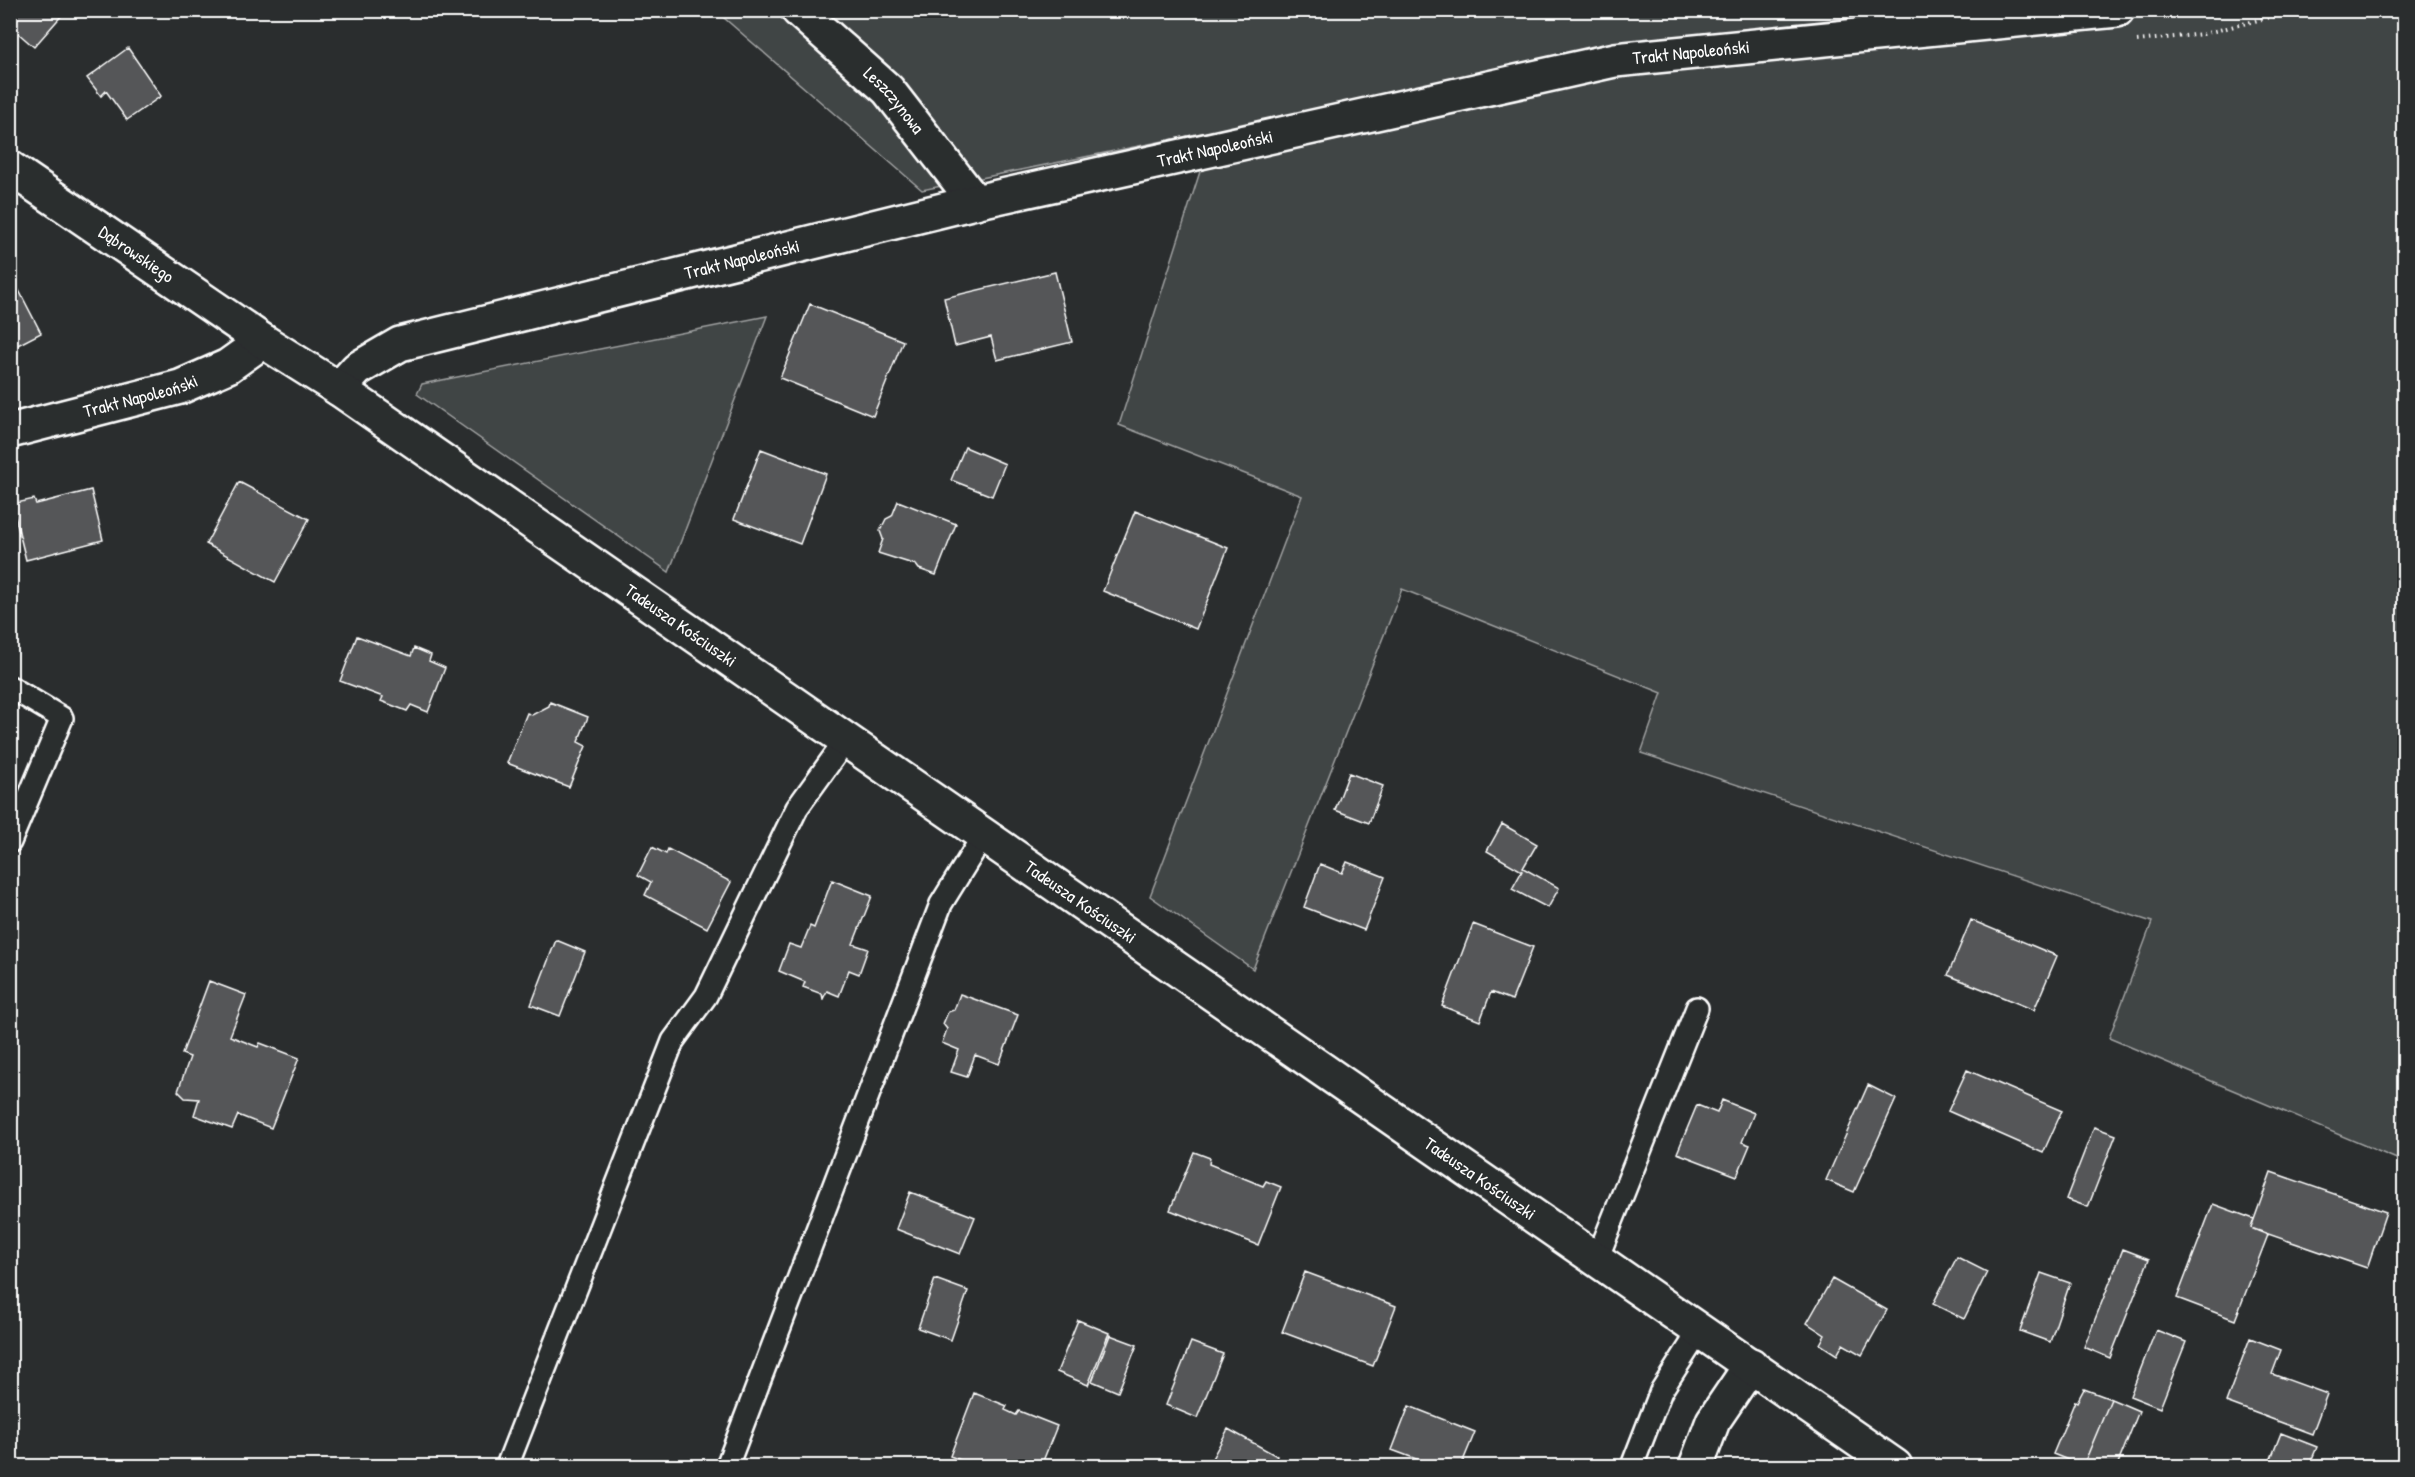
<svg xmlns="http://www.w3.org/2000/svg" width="2415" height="1477" viewBox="0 0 2415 1477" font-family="'Patrick Hand',sans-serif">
  <rect width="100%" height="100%" fill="#2a2d2e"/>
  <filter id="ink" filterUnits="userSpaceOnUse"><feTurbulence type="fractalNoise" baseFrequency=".0167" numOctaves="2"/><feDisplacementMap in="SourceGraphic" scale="12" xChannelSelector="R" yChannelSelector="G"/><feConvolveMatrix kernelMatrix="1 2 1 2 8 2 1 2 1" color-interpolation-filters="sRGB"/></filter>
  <g filter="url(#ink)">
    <path fill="#414445" stroke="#a0a2a2" stroke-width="1.5" d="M716 11H2404V1162L2109 1038 2152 922 1641 753 1662 693 1402 589 1253 969 1150 896 1302 496 1119 425 1213 131 922 190Z
      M767 316 669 572 417 394 422 384Z"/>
    <path fill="#555758" stroke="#fff" stroke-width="1.5" d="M10 10H59L63 14 34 47 10 26Z
      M128 48 161 96 127 120 106 91 101 96 87 78Z
      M1055 272 1072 342 997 360 991 337 955 346 944 298Z
      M10 273 41 333 10 349Z
      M810 304 903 341 873 416 780 378Z
      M965 447 1005 464 992 496 951 480Z
      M761 449 826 474 800 544 734 519Z
      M239 482 309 519 275 582 206 544Z
      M91 490 103 540 26 560 12 504 34 499 36 504Z
      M898 501 956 524 936 575 919 569 916 565 878 553 883 539 880 531 886 519 892 516Z
      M1135 511 1228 548 1196 629 1103 591Z
      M357 636 411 656 414 648 431 655 429 661 445 668 428 712 411 705 407 711 381 701 383 697 340 681Z
      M550 702 588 717 578 742 586 746 569 787 507 763 527 713 532 715 549 706Z
      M1349 773 1383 786 1369 823 1335 810Z
      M1502 824 1537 844 1523 868 1559 888 1548 908 1512 889 1522 871 1487 851Z
      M652 847 666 854 668 849 731 882 707 928 645 895 651 882 638 875Z
      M1347 862 1385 877 1364 930 1304 907 1320 864 1342 873Z
      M832 880 872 896 853 944 868 949 859 974 849 970 839 996 827 991 823 999 822 994 803 987 805 982 779 971 789 944 801 948 810 926 814 928Z
      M1971 920 2057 956 2034 1010 1948 975Z
      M1473 924 1533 947 1512 1000 1491 992 1480 1021 1442 1006Z
      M556 940 585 952 560 1016 531 1005Z
      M209 981 246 995 230 1036 258 1047 260 1043 299 1058 271 1128 238 1115 232 1129 194 1115 199 1099 185 1098 178 1091 190 1057 182 1054Z
      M960 994 1018 1015 999 1064 975 1055 967 1077 951 1072 959 1050 942 1043 947 1029 943 1024 948 1012 954 1010Z
      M1967 1070 2062 1111 2043 1153 1948 1111Z
      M1868 1085 1896 1099 1854 1192 1826 1180Z
      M1722 1100 1754 1113 1742 1142 1750 1145 1737 1176 1677 1153 1697 1105 1717 1113Z
      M2094 1127 2116 1135 2088 1207 2066 1199Z
      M1194 1152 1210 1158 1209 1164 1263 1186 1266 1181 1281 1187 1258 1245 1170 1210Z
      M2271 1172 2386 1212 2367 1268 2251 1228Z
      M910 1192 975 1217 960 1254 896 1229Z
      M2213 1204 2254 1219 2251 1228 2268 1235 2235 1320 2177 1298Z
      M2123 1249 2149 1259 2110 1358 2084 1347Z
      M1957 1257 1987 1272 1964 1319 1933 1304Z
      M1305 1272 1396 1306 1373 1366 1282 1332Z
      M2041 1273 2070 1283 2050 1342 2020 1331Z
      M935 1279 968 1291 951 1340 918 1328Z
      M1832 1279 1887 1310 1862 1355 1843 1344 1837 1355 1820 1344 1825 1335 1807 1323Z
      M1078 1320 1109 1333 1088 1385 1057 1372Z
      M2156 1330 2186 1342 2160 1408 2130 1396Z
      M1110 1335 1137 1345 1118 1392 1092 1381Z
      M2250 1338 2281 1350 2272 1374 2327 1394 2312 1434 2226 1402Z
      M1191 1342 1223 1354 1197 1418 1166 1405Z
      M2084 1389 2111 1399 2083 1466 2053 1454 2075 1401 2077 1402Z
      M974 1393 1007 1406 1005 1410 1016 1415 1019 1411 1057 1426 1041 1466H976L950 1456Z
      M2111 1399 2139 1411 2117 1466H2083Z
      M1409 1406 1475 1432 1461 1466H1435L1392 1450Z
      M1228 1429 1277 1456 1272 1466H1208Z
      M2281 1433 2317 1447 2309 1466H2268Z"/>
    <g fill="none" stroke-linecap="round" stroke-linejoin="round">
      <g stroke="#fff" stroke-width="26">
        <path id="service" d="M10 687 62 718 10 842
          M1597 1259 1697 1008
          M507 1466 673 1041 706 996 797 808 846 740
          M727 1466 941 904 983 836
          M1632 1466 1661 1391 1700 1330"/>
      </g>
      <g stroke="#fff" stroke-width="38">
        <g id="minor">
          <path id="s1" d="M798 10 888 90 975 202"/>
          <path id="s2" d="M339 389 357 369 400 344 975 202 1615 60 2117 10"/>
          <path id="s3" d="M10 431 180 387 228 366 263 341"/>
          <path d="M1696 1466 1713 1421 1751 1365"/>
        </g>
      </g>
      <g stroke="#fff" stroke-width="38">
        <g id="tertiary">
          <path id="s4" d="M10 168 263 341 339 389 1895 1466"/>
        </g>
      </g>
      <path stroke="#fff" stroke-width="4" stroke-dasharray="1.5 4.5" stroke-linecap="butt" d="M2137 41 2203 34 2298 10"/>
      <use href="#service" stroke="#2a2d2e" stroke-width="21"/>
      <use href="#minor" stroke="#2a2d2e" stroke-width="33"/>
      <use href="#tertiary" stroke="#2a2d2e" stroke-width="33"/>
    </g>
  </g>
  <g text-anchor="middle" stroke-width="5" stroke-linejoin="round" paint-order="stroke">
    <g font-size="18" fill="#fff" stroke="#2a2d2e">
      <text dy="6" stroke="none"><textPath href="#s2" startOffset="1401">Trakt Napoleoński</textPath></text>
      <text dy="6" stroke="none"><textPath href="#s1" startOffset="132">Leszczynowa</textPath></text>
      <text dy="6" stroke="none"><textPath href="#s2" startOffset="915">Trakt Napoleoński</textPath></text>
      <text dy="6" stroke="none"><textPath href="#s4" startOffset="153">Dąbrowskiego</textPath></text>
      <text dy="6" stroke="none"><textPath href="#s2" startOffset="429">Trakt Napoleoński</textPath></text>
      <text dy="6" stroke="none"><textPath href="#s3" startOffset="135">Trakt Napoleoński</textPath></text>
      <text dy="6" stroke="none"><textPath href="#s4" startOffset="812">Tadeusza Kościuszki</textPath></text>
      <text dy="6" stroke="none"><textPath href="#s4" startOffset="1298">Tadeusza Kościuszki</textPath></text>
      <text dy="6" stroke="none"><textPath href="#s4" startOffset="1784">Tadeusza Kościuszki</textPath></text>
    </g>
  </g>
  <rect width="2415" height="1477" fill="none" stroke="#2a2d2e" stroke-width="36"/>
  <rect x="18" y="18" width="2379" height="1441" fill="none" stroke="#fff" stroke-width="2" filter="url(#ink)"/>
</svg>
